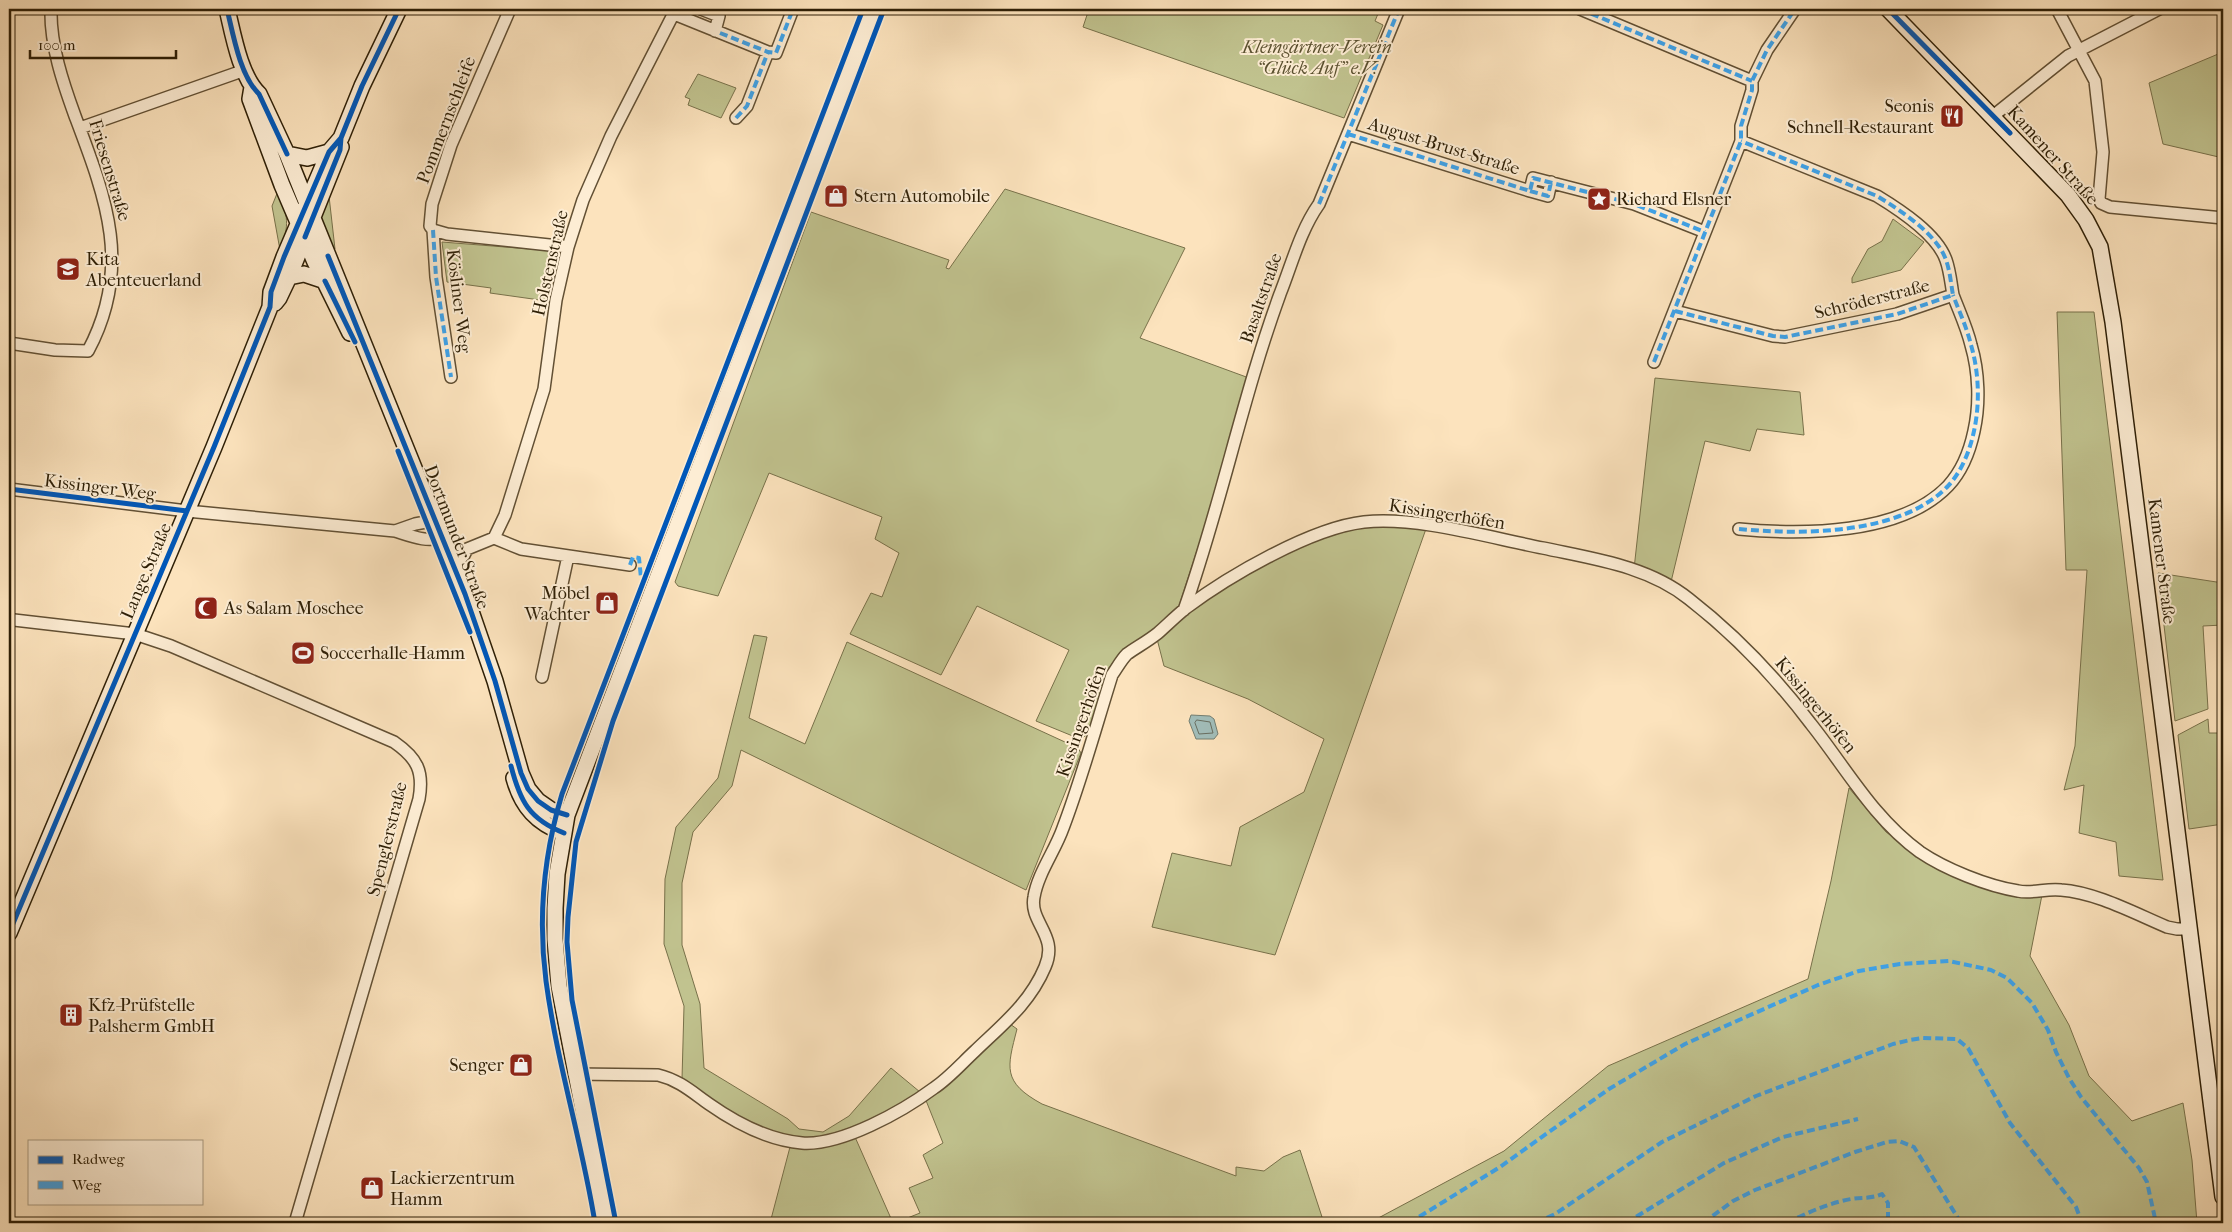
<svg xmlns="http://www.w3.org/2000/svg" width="2232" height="1232" viewBox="0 0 2232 1232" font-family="'IM FELL French Canon',serif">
  <rect width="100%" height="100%" fill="#fce3bd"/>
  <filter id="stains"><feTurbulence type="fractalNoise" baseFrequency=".004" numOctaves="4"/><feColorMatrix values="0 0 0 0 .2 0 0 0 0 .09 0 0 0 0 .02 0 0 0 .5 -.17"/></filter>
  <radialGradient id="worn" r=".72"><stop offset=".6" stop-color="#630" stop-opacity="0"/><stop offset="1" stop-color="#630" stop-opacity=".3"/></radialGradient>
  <path fill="#c1c38f" stroke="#78714a" d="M1089 9H1380L1375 21 1383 25 1344 118 1083 27Z
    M2223 52V158L2163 144 2149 83Z
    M698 74 736 88 721 118 688 105 690 99 685 97Z
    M1005 189 1185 248 1140 338 1249 378 1222 473 1179 606 1154 631 1119 655 1108 669 1090 733 1080 739 1036 721 1069 650 977 606 941 675 850 634 871 593 882 597 899 553 875 539 882 517 769 473 718 596 678 586 675 582 811 212 949 260 946 268 949 269Z
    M278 191C288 217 290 224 280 250L272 206Z
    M329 196 335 249 332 250C323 225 315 220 329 196Z
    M1893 219 1924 242 1901 270 1852 283V278L1868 249 1882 241Z
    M442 242 555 251 547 301 490 293 491 288 447 282Z
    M2057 312H2094L2163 880 2119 876 2116 842 2079 833 2084 785 2064 790 2075 746 2087 570H2066Z
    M1655 378 1800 392 1804 435 1757 429 1750 451 1705 441 1670 586 1634 569Z
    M1349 524 1427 526 1275 955 1152 927 1172 853 1231 866 1240 827 1304 792 1324 739 1248 699 1164 666 1156 635 1264 560Z
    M2158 573 2223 583V625L2203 626 2208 709 2175 721Z
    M754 635 767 637 749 718 805 744 847 642 1078 748 1081 753 1026 890 741 750 732 786 693 832 682 883V945L700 1004 704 1068 788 1119 799 1129 823 1132 849 1116 891 1068 920 1092 868 1122 813 1140 772 1133 731 1112 682 1079 684 1006 664 944 665 879 676 827 718 778Z
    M2208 719 2209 733H2223V824L2189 829 2178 735Z
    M1849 788 1886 832 1915 853 1954 874 2042 895 2030 956 2069 1025 2089 1076 2132 1121 2183 1103 2192 1160 2197 1223H1369L1504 1151 1608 1066 1808 979 1831 881Z
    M1010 1024 1017 1029C1007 1068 1002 1082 1042 1104L1236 1176V1167L1264 1171 1283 1157 1300 1150 1324 1223H895L920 1213 909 1188 933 1178 923 1155 943 1143 925 1098Z
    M855 1137 893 1223H770L790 1147C815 1149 831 1147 855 1137Z"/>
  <path fill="#a1bdb9" stroke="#737e71" d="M1191 715 1210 716 1214 719 1218 734 1214 739H1196L1189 721Z"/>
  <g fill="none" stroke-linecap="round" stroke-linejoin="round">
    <path stroke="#686e60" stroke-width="1" d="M1197 720 1210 722 1213 733 1199 734 1195 723Z"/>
    <g stroke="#625034" stroke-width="14">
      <path id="street" d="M510 9 451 145 432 204 430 226 433 230 447 234 568 247
        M701 9 719 16 715 31
        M1580 9 1752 81
        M2057 9 2095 81 2103 152 2099 199 2101 203 2110 207 2223 218
        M674 14 768 52 776 53 793 9
        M1993 116 2068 56 2159 9
        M736 118 747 106 768 52
        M80 128 245 70
        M1348 134 1530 191 1533 178 1634 204 1705 232
        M1530 191 1548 196 1551 182
        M433 230 436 277 451 377
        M1675 311 1773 336 1785 337 1897 314 1953 295C1951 284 1950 271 1946 260 1937 234 1900 210 1877 196L1741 141
        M9 343 55 350 88 351C133 267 106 198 75 116 63 83 50 45 51 9
        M1654 362 1741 141V126L1752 90V81L1767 50 1795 9
        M9 489 187 511 395 531C411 536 427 543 443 537
        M1739 529C1802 535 1901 535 1948 486 1962 471 1970 450 1974 431 1980 404 1979 372 1971 345 1967 328 1959 311 1953 295
        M395 531 415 524 437 520
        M494 538 505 515 544 389 556 300 568 247 583 200 611 136 676 9
        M453 566 464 555 467 549 494 538 521 549 630 565
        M1184 610C1221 506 1242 398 1280 294 1292 264 1300 231 1319 204L1399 9
        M14 620 135 634 171 646 394 742C417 758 424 771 419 799L295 1223
        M542 677 568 556
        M574 1074 658 1075C679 1080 692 1092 709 1104 736 1123 768 1140 802 1143 841 1146 903 1111 934 1088 949 1078 962 1063 975 1051 1002 1025 1030 1003 1045 967 1059 935 1029 923 1034 897 1038 873 1055 851 1063 828 1082 778 1096 726 1112 675 1117 668 1121 660 1127 654 1137 647 1148 641 1158 633 1167 625 1176 616 1186 608 1229 576 1311 528 1364 522 1417 516 1491 538 1543 548 1594 559 1648 566 1689 599 1734 634 1777 679 1811 724 1846 768 1873 818 1920 852 1945 869 1987 886 2018 891 2032 894 2047 888 2061 890 2095 892 2136 914 2167 927L2177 929H2189"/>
    </g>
    <g stroke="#2e1f06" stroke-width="18">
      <path id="secondary" d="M227 9C233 34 240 76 259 94L287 154 465 594 495 681 521 773 528 789 538 801 551 810 567 815
        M1888 9 2068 195 2086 220 2100 247 2113 322 2223 1197
        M252 87 250 99 282 185 315 262 350 333
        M287 154 307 158 329 152
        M289 277 304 274 325 281
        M275 303 279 298 289 277 341 147
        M514 778C522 807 537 823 564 833
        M9 933 214 447 270 307 271 292 284 257 329 152 341 138 362 86 399 9
        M605 1223 559 986 555 939V908L557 874 567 815 874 9"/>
    </g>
    <use href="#street" stroke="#fdedd4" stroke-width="11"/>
    <use href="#secondary" stroke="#fdedd4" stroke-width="15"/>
    <path stroke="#3ea2e9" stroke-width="4" stroke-dasharray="8 4" stroke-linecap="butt" d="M1580 9 1752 81
      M720 33 768 52 776 53 793 9
      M736 118 747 106 768 52
      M1348 134 1530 191 1533 178 1634 204 1705 232
      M1530 191 1548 196 1551 182
      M1319 204 1399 9
      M433 230 436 277 451 377
      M1675 311 1773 336 1785 337 1897 314 1953 295C1951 284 1950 271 1946 260 1937 234 1900 210 1877 196L1741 141
      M1654 362 1741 141V126L1752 90V81L1767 50 1795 9
      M1739 529C1802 535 1901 535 1948 486 1962 471 1970 450 1974 431 1980 404 1979 372 1971 345 1967 328 1959 311 1953 295
      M630 565 633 557 639 558 641 578 643 579
      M1409 1223 1500 1167 1609 1089 1685 1044 1818 985 1859 971 1900 964 1949 961 1991 970 2007 978 2032 1003 2048 1030 2056 1052 2069 1078 2081 1097 2139 1168 2147 1182 2156 1223
      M1536 1223 1555 1214 1662 1142 1756 1096 1893 1044 1910 1040 1923 1038 1957 1039 1968 1048 2010 1123 2076 1207 2082 1223
      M1626 1223 1724 1163 1783 1137 1858 1119
      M1703 1223 1733 1201 1755 1190 1855 1152 1887 1142 1899 1141 1914 1147 1961 1223
      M1787 1223C1806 1213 1829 1203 1851 1199 1862 1197 1871 1199 1882 1194L1888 1203V1223"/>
    <g stroke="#fdedd4" stroke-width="8">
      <path id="cycleway" d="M227 9C233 34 240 76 259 94L287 154
        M1888 9 2010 133
        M305 237 340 150 341 138
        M328 256 465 594 495 681 521 773 528 789 538 801 551 810 567 815
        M325 281 355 342
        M398 451 470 632
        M9 489 187 511
        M511 766C520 801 529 819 564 833
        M9 933 214 447 270 307 271 292 284 257 329 152 341 138 362 86 399 9
        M595 1223C582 1142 557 1063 546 981 538 919 544 854 562 794L863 9
        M616 1223 572 1000 567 942 568 917 576 842 613 721 884 9"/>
    </g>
    <use href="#cycleway" stroke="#0057b8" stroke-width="5"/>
  </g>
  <defs>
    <g id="restaurant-square" transform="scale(1.25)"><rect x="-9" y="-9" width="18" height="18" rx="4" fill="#8f2418" stroke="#fdedd4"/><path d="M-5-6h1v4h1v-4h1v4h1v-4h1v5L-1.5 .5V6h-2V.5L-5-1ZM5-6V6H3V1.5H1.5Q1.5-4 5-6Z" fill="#fff"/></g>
    <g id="shop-square" transform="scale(1.25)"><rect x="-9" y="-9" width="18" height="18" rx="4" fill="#8f2418" stroke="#fdedd4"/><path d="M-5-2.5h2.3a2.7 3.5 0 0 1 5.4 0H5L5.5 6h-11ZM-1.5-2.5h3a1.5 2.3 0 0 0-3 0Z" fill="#fff"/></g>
    <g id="sight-square" transform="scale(1.25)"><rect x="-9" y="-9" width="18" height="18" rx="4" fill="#8f2418" stroke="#fdedd4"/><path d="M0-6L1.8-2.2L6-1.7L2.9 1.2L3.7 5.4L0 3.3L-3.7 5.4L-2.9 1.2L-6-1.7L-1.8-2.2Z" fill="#fff"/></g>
    <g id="school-square" transform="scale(1.25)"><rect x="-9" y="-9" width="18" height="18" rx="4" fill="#8f2418" stroke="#fdedd4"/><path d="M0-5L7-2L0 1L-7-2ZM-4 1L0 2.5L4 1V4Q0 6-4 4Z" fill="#fff"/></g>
    <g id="mosque-square" transform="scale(1.25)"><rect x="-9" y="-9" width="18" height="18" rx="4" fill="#8f2418" stroke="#fdedd4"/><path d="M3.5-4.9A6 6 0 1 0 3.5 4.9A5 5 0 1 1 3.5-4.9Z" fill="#fff"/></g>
    <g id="stadium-square" transform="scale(1.25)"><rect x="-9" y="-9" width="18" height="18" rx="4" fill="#8f2418" stroke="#fdedd4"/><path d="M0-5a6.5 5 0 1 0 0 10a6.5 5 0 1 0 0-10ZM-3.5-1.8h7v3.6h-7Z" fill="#fff"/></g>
    <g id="building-square" transform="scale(1.25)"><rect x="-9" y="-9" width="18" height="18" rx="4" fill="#8f2418" stroke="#fdedd4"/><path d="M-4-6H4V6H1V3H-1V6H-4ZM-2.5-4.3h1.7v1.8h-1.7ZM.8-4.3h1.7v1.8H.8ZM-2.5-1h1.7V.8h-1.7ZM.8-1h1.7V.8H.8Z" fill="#fff"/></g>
  </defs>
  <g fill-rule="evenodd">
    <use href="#restaurant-square" x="1952" y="116"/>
    <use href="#shop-square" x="836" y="196"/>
    <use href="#sight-square" x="1599" y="199"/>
    <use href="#school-square" x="68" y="269"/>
    <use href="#shop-square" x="607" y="603"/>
    <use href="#mosque-square" x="206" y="608"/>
    <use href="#stadium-square" x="303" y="653"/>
    <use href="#building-square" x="71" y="1015"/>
    <use href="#shop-square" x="521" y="1065"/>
    <use href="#shop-square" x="372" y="1188"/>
  </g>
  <g text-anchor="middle" stroke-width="4" stroke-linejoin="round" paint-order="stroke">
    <g font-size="18" font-style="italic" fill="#5a502f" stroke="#fdedd4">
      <text x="1317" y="53">Kleingärtner-Verein<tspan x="1317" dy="21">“Glück Auf” e.V.</tspan></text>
    </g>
    <g font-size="18" fill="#2e1f06" stroke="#fdedd4" text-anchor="start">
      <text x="1934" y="112" text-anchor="end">Seonis<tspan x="1934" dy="21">Schnell-Restaurant</tspan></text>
      <text x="854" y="202">Stern Automobile</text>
      <text x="1616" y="205">Richard Elsner</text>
      <text x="86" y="265">Kita<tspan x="86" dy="21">Abenteuerland</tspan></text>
      <text x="590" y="599" text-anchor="end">Möbel<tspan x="590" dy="21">Wachter</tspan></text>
      <text x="224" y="614">As Salam Moschee</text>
      <text x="320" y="659">Soccerhalle-Hamm</text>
      <text x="88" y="1011">Kfz-Prüfstelle<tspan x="88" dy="21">Palsherm GmbH</tspan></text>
      <text x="504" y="1071" text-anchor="end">Senger</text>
      <text x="390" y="1184">Lackierzentrum<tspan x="390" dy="21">Hamm</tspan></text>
    </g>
    <g font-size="18" fill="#2e1f06" stroke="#fdedd4">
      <text transform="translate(446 120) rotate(-69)" y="6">Pommernschleife</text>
      <text transform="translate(1444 146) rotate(17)" y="6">August-Brust-Straße</text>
      <text transform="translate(2053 155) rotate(48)" y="6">Kamener Straße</text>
      <text transform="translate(110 170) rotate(73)" y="6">Friesenstraße</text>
      <text transform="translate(550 263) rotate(-77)" y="6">Holstenstraße</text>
      <text transform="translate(1261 298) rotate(-71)" y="6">Basaltstraße</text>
      <text transform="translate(1872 299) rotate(-14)" y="6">Schröderstraße</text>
      <text transform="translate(459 301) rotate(83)" y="6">Kösliner Weg</text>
      <text transform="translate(100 487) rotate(7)" y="6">Kissinger Weg</text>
      <text transform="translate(1447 514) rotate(9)" y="6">Kissingerhöfen</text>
      <text transform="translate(457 537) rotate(69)" y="6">Dortmunder Straße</text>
      <text transform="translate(2162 561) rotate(83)" y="6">Kamener Straße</text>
      <text transform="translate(146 571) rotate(-67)" y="6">Lange Straße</text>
      <text transform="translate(1816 705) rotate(51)" y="6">Kissingerhöfen</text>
      <text transform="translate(1081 721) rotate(-71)" y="6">Kissingerhöfen</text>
      <text transform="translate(387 839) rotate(-76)" y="6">Spenglerstraße</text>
    </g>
  </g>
  <rect width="2232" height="1232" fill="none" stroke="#fce3bd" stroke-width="30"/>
  <rect x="10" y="10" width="2212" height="1212" fill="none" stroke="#2e1f06" stroke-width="2.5"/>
  <rect x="15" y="15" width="2202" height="1202" fill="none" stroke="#2e1f06"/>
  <rect x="28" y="1140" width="175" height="65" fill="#fdedd4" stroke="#aa9b82"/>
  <rect x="38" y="1156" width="25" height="8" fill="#0057b8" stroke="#aa9b82"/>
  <text x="72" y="1164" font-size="15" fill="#2e1f06">Radweg</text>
  <rect x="38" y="1181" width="25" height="8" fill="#3ea2e9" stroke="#aa9b82"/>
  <text x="72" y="1190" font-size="15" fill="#2e1f06">Weg</text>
  <path d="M30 50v8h146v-8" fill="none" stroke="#2e1f06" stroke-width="2.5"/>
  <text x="38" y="50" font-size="15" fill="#2e1f06" stroke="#fdedd4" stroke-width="4" paint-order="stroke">100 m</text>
  <rect width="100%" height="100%" filter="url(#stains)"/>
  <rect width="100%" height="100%" fill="url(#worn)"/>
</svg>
